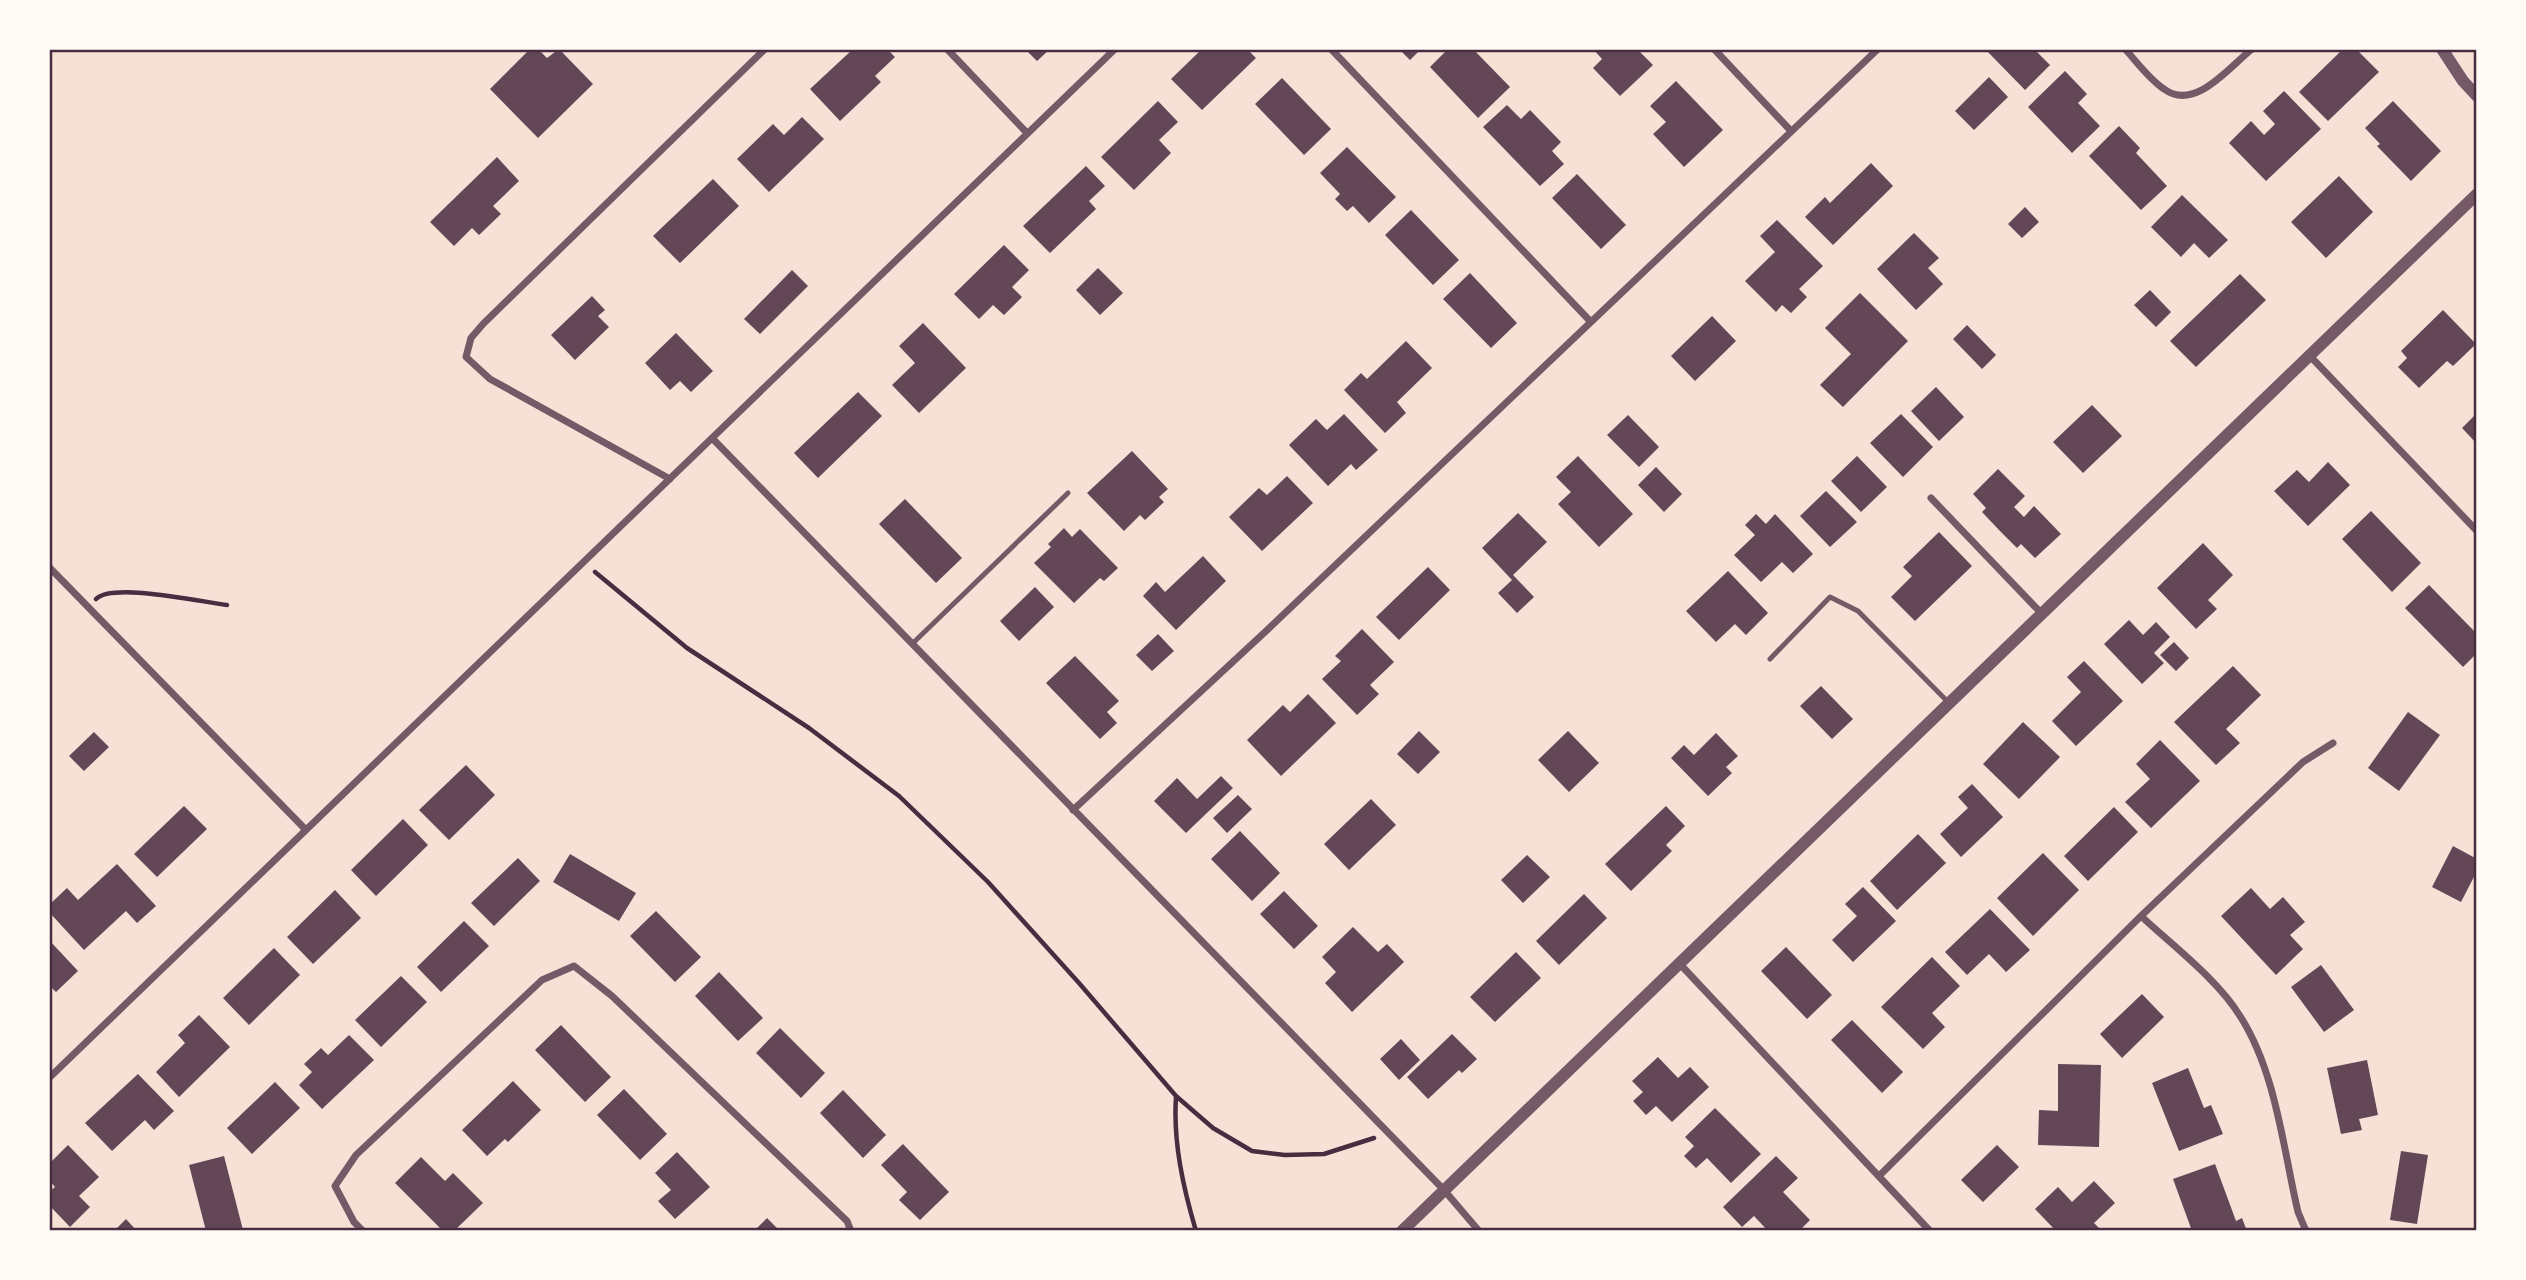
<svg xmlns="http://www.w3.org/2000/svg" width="2526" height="1280" viewBox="0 0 2526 1280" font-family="Lato,sans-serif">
  <rect width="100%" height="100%" fill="#f7e1d7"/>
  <path fill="#644757" d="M530 49H538L547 58 559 49 593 84 538 138 490 89Z
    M853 49H887L895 57 875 76 881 82 840 121 810 89Z
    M1025 49H1050L1037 61Z
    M1202 49H1247L1256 58 1202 110 1171 79Z
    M1399 49H1421L1410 60Z
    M1448 49H1473L1510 87 1478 118 1430 67Z
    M1593 49H1637L1653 65 1620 96 1593 68 1602 59Z
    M1985 49H2034L2050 65 2025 90Z
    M2343 49H2356L2379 72 2328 121 2299 92Z
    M2065 71 2087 94 2078 103 2100 126 2072 153 2028 107Z
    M1989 77 2008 97 1974 130 1955 111Z
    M1282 78 1331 129 1304 155 1255 104Z
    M1676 81 1723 130 1684 167 1653 134 1666 122 1650 106Z
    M2284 91 2321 129 2266 181 2229 143 2251 121 2264 135 2275 124 2263 111Z
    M1158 101 1178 122 1159 140 1171 153 1134 190 1101 157Z
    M2393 101 2441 151 2411 181 2377 146 2380 144 2365 128Z
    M1507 105 1521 119 1530 110 1561 142 1552 151 1564 164 1540 186 1483 127Z
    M802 117 824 139 769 192 737 159 773 124 784 135Z
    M2119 126 2140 148 2136 153 2167 186 2141 210 2089 156Z
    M1347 147 1396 197 1369 223 1353 206 1347 211 1335 199 1340 194 1320 173Z
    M497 157 519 181 493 206 501 214 479 235 472 228 454 246 430 222Z
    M1871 163 1893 186 1833 245 1805 217 1825 197 1830 203Z
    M1086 166 1105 186 1089 201 1096 209 1050 253 1023 226Z
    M1577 174 1626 225 1601 249 1552 198Z
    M2339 176 2373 212 2326 258 2291 222Z
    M713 179 739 206 680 263 653 236Z
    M2182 195 2228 240 2209 258 2194 243 2181 257 2151 227Z
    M2025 207 2039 222 2022 238 2008 224Z
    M1411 210 1459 260 1433 285 1385 235Z
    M1777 220 1823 266 1799 289 1807 297 1791 313 1782 305 1776 312 1745 281 1775 252 1760 236Z
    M1914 233 1939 258 1928 268 1943 284 1916 310 1877 269Z
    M1004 245 1029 270 1012 287 1022 297 1004 315 993 305 979 319 954 294Z
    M1098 268 1123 293 1100 315 1076 290Z
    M792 270 808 286 760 334 744 319Z
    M1470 273 1517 323 1491 348 1443 299Z
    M2240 274 2266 300 2196 367 2170 341Z
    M2150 290 2171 312 2156 327 2134 305Z
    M1860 293 1908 341 1843 407 1820 385 1851 354 1825 328Z
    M592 296 605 310 598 316 609 327 575 360 551 335Z
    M2443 310 2476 344 2453 366 2447 361 2419 388 2398 367 2407 358 2401 351Z
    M1712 316 1736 341 1695 381 1671 356Z
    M923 323 966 368 919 413 892 385 915 363 899 346Z
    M1967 325 1996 355 1982 369 1953 339Z
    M676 333 713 371 691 392 680 381 670 390 645 363Z
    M1406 341 1432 368 1397 402 1406 413 1385 433 1344 390 1361 373 1367 379Z
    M1936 387 1964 417 1939 441 1911 411Z
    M858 392 882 416 818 478 794 453Z
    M2092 405 2122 436 2083 473 2053 442Z
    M2477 413V444L2462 428Z
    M1344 414 1378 450 1356 470 1351 464 1328 486 1289 445 1316 419 1327 430Z
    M1901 414 1933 447 1903 477 1870 443Z
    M1628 415 1659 447 1639 467 1607 435Z
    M1132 451 1168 489 1159 497 1164 502 1145 520 1140 515 1124 531 1087 493Z
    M1578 456 1633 514 1599 547 1558 504 1571 492 1556 477Z
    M1857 456 1887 487 1861 512 1831 481Z
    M2328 462 2350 485 2308 526 2274 491 2297 470 2309 482Z
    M1656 467 1682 494 1664 512 1638 485Z
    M1998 469 2025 496 2014 507 2024 517 2034 506 2061 534 2035 558 2021 544 2017 548 1999 530 1982 512 1986 508 1973 494Z
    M1287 476 1313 503 1262 551 1229 517 1259 488 1267 495Z
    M1826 491 1857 522 1830 547 1800 516Z
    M905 499 962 558 936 583 879 524Z
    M2371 511 2421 563 2392 592 2342 539Z
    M1518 513 1547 542 1513 575 1534 597 1517 613 1498 593 1512 580 1482 548Z
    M1756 514 1766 524 1775 514 1813 554 1793 573 1782 562 1761 582 1734 555 1755 535 1745 525Z
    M1064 528 1072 537 1080 529 1118 568 1104 581 1100 578 1074 603 1034 563 1051 547 1048 544Z
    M1939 532 1972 566 1915 621 1891 597 1912 576 1903 567Z
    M2203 543 2233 575 2208 600 2217 609 2196 629 2157 588Z
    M1203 556 1226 581 1176 630 1143 596 1156 582 1165 592Z
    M1428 567 1450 590 1399 640 1376 617Z
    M1728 571 1768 613 1746 635 1735 624 1716 642 1686 611Z
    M2429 585 2477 634V653L2463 667 2405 608Z
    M1035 587 1054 607 1019 641 1000 621Z
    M2129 620 2143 635 2156 622 2170 637 2154 653 2164 663 2142 684 2104 644Z
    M1362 629 1394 662 1370 685 1379 694 1357 715 1322 679 1341 661 1335 656Z
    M1158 634 1174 651 1152 671 1136 655Z
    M2174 642 2189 658 2176 671 2160 655Z
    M1075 656 1119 701 1107 712 1117 723 1100 739 1046 683Z
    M2084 661 2123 701 2076 746 2052 721 2081 692 2067 677Z
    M2233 666 2261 695 2226 729 2240 743 2216 765 2174 722Z
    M1821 686 1853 719 1832 739 1800 706Z
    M1308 694 1336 723 1281 776 1247 740 1283 705 1290 712Z
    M2408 712 2440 735 2399 791 2368 768Z
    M2023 722 2060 757 2019 799 1983 764Z
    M1419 731 1440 752 1418 774 1397 754Z
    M1568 731 1599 763 1569 792 1538 760Z
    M94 732 109 747 84 771 69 756Z
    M1716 733 1738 756 1726 767 1732 773 1708 796 1671 758 1684 745 1694 755Z
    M2160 740 2200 781 2151 828 2125 802 2150 779 2136 764Z
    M466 765 495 795 449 840 419 810Z
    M1221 776 1233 788 1186 833 1154 801 1177 778 1197 799Z
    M1972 784 2003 817 1961 857 1940 834 1968 808 1958 797Z
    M1238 795 1252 809 1227 833 1213 818Z
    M1371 799 1396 825 1349 870 1324 844Z
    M184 806 207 829 157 877 134 854Z
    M1666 806 1685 826 1666 845 1672 851 1631 891 1605 864Z
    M2114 807 2138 832 2088 881 2064 856Z
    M403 819 428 845 376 896 351 870Z
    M1240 831 1280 873 1252 901 1211 859Z
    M1918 834 1946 863 1897 910 1870 881Z
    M2453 846 2477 859V871L2461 902 2432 887Z
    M2043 853 2079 890 2033 936 1997 898Z
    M570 854 636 893 619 921 553 882Z
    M1527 855 1550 877 1523 903 1501 880Z
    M518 858 540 881 494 926 471 903Z
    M117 864 156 906 137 923 126 911 84 950 49 912V905L67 888 78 900Z
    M1863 887 1896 921 1853 962 1832 940 1857 916 1845 904Z
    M2251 888 2270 909 2283 897 2305 922 2290 935 2303 949 2276 975 2221 916Z
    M335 890 361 918 313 964 287 937Z
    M1284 891 1318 926 1294 949 1260 914Z
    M1584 894 1607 918 1559 965 1536 941Z
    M1990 909 2030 950 2006 972 1989 954 1967 975 1945 952Z
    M656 911 701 957 675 982 630 936Z
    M464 921 489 946 441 992 417 967Z
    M1353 927 1378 952 1387 944 1404 962 1352 1012 1325 983 1336 972 1322 957Z
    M49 940 78 971 56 992 49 985Z
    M1786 947 1832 995 1807 1019 1761 971Z
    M274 948 300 975 249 1025 223 998Z
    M1516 952 1541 978 1495 1022 1470 997Z
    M1932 957 1960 986 1932 1013 1945 1027 1923 1049 1881 1007Z
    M2321 965 2354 1010 2324 1032 2291 987Z
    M719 972 763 1018 738 1041 695 996Z
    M401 976 427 1002 381 1047 355 1020Z
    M2142 994 2164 1017 2122 1058 2100 1034Z
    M199 1015 230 1047 179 1097 156 1072 185 1043 178 1035Z
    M1852 1020 1903 1072 1882 1093 1831 1040Z
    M561 1025 611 1077 585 1102 535 1050Z
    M780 1028 825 1073 801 1098 756 1053Z
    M1452 1034 1477 1059 1462 1073 1459 1070 1428 1099 1407 1077Z
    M349 1035 374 1060 322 1109 299 1085 312 1072 304 1064 321 1048 328 1055Z
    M1401 1039 1420 1060 1399 1080 1380 1059Z
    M1658 1057 1678 1078 1690 1067 1709 1087 1672 1122 1656 1106 1646 1115 1633 1101 1643 1092 1632 1081Z
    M2367 1060 2378 1115 2359 1119 2362 1130 2341 1134 2327 1068Z
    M2058 1064 2101 1065 2099 1147 2038 1145 2039 1110 2058 1111Z
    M2188 1068 2204 1108 2211 1105 2223 1134 2179 1151 2152 1083Z
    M138 1074 174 1111 154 1130 145 1120 112 1151 85 1123Z
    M513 1081 541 1110 508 1142 505 1139 487 1156 462 1130Z
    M275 1082 300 1108 252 1154 227 1128Z
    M624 1089 667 1134 640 1160 597 1115Z
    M843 1090 886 1135 863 1158 820 1113Z
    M1715 1108 1761 1154 1731 1183 1707 1158 1696 1168 1684 1156 1694 1146 1685 1137Z
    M903 1144 949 1192 920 1220 899 1200 907 1192 881 1165Z
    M68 1145 99 1177 79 1196 90 1207 70 1227 49 1205V1192L55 1187 49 1180V1164Z
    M1997 1145 2019 1167 1983 1202 1961 1180Z
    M2401 1151 2428 1155 2417 1224 2390 1220Z
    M677 1152 710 1187 675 1219 658 1201 671 1190 655 1173Z
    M224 1156 243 1230 206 1231 189 1165Z
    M1776 1156 1798 1178 1783 1192 1810 1220 1799 1231H1768L1754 1216 1742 1227 1723 1207Z
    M421 1157 445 1181 453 1173 483 1203 454 1231H443L395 1183Z
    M2215 1164 2236 1221 2242 1218 2247 1231H2192L2173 1179Z
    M2094 1181 2115 1203 2094 1223 2102 1231H2056L2035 1209 2058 1187 2072 1202Z
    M767 1218 780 1231H754Z
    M126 1219 137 1231H114Z"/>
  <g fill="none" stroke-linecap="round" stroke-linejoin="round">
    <path stroke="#4a2c40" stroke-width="4.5" d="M595 572 687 648 809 728 899 796 988 882 1079 983 1176 1096 1213 1128 1252 1151 1285 1155 1324 1154 1374 1138
      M96 599C112 582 202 602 227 605
      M1176 1097C1173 1142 1183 1187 1196 1231"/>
    <path stroke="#755966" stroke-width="5" d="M912 644 1068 493
      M1770 659 1830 597 1858 611 1949 703"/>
    <path stroke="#755966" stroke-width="7" d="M947 49 1027 133
      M1331 49 1591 322
      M1714 49 1791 131
      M2125 49C2137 62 2149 79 2164 89 2195 112 2229 67 2252 49
      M2309 355 2477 531
      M712 438 1444 1190 1479 1231
      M670 479 490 379 466 357 471 338 483 324 765 49
      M1931 498 2042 614
      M49 567 306 830
      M1073 810 1265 632 1878 49
      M2141 916C2173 946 2217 979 2240 1016 2276 1072 2283 1148 2298 1212L2306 1231
      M1679 963 1930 1231
      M49 1078 1115 49
      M1879 1176 2141 916 2303 762 2333 743
      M363 1231 354 1222 335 1186 356 1155 542 980 574 966 612 996 847 1221 851 1231"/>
    <path stroke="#755966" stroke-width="12" d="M2442 49 2463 81 2477 96
      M1402 1231 2477 194"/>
  </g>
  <rect width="2526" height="1280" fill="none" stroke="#fffaf5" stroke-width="102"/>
  <rect x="51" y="51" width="2424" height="1178" fill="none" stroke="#4a2c40" stroke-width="2.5"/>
</svg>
